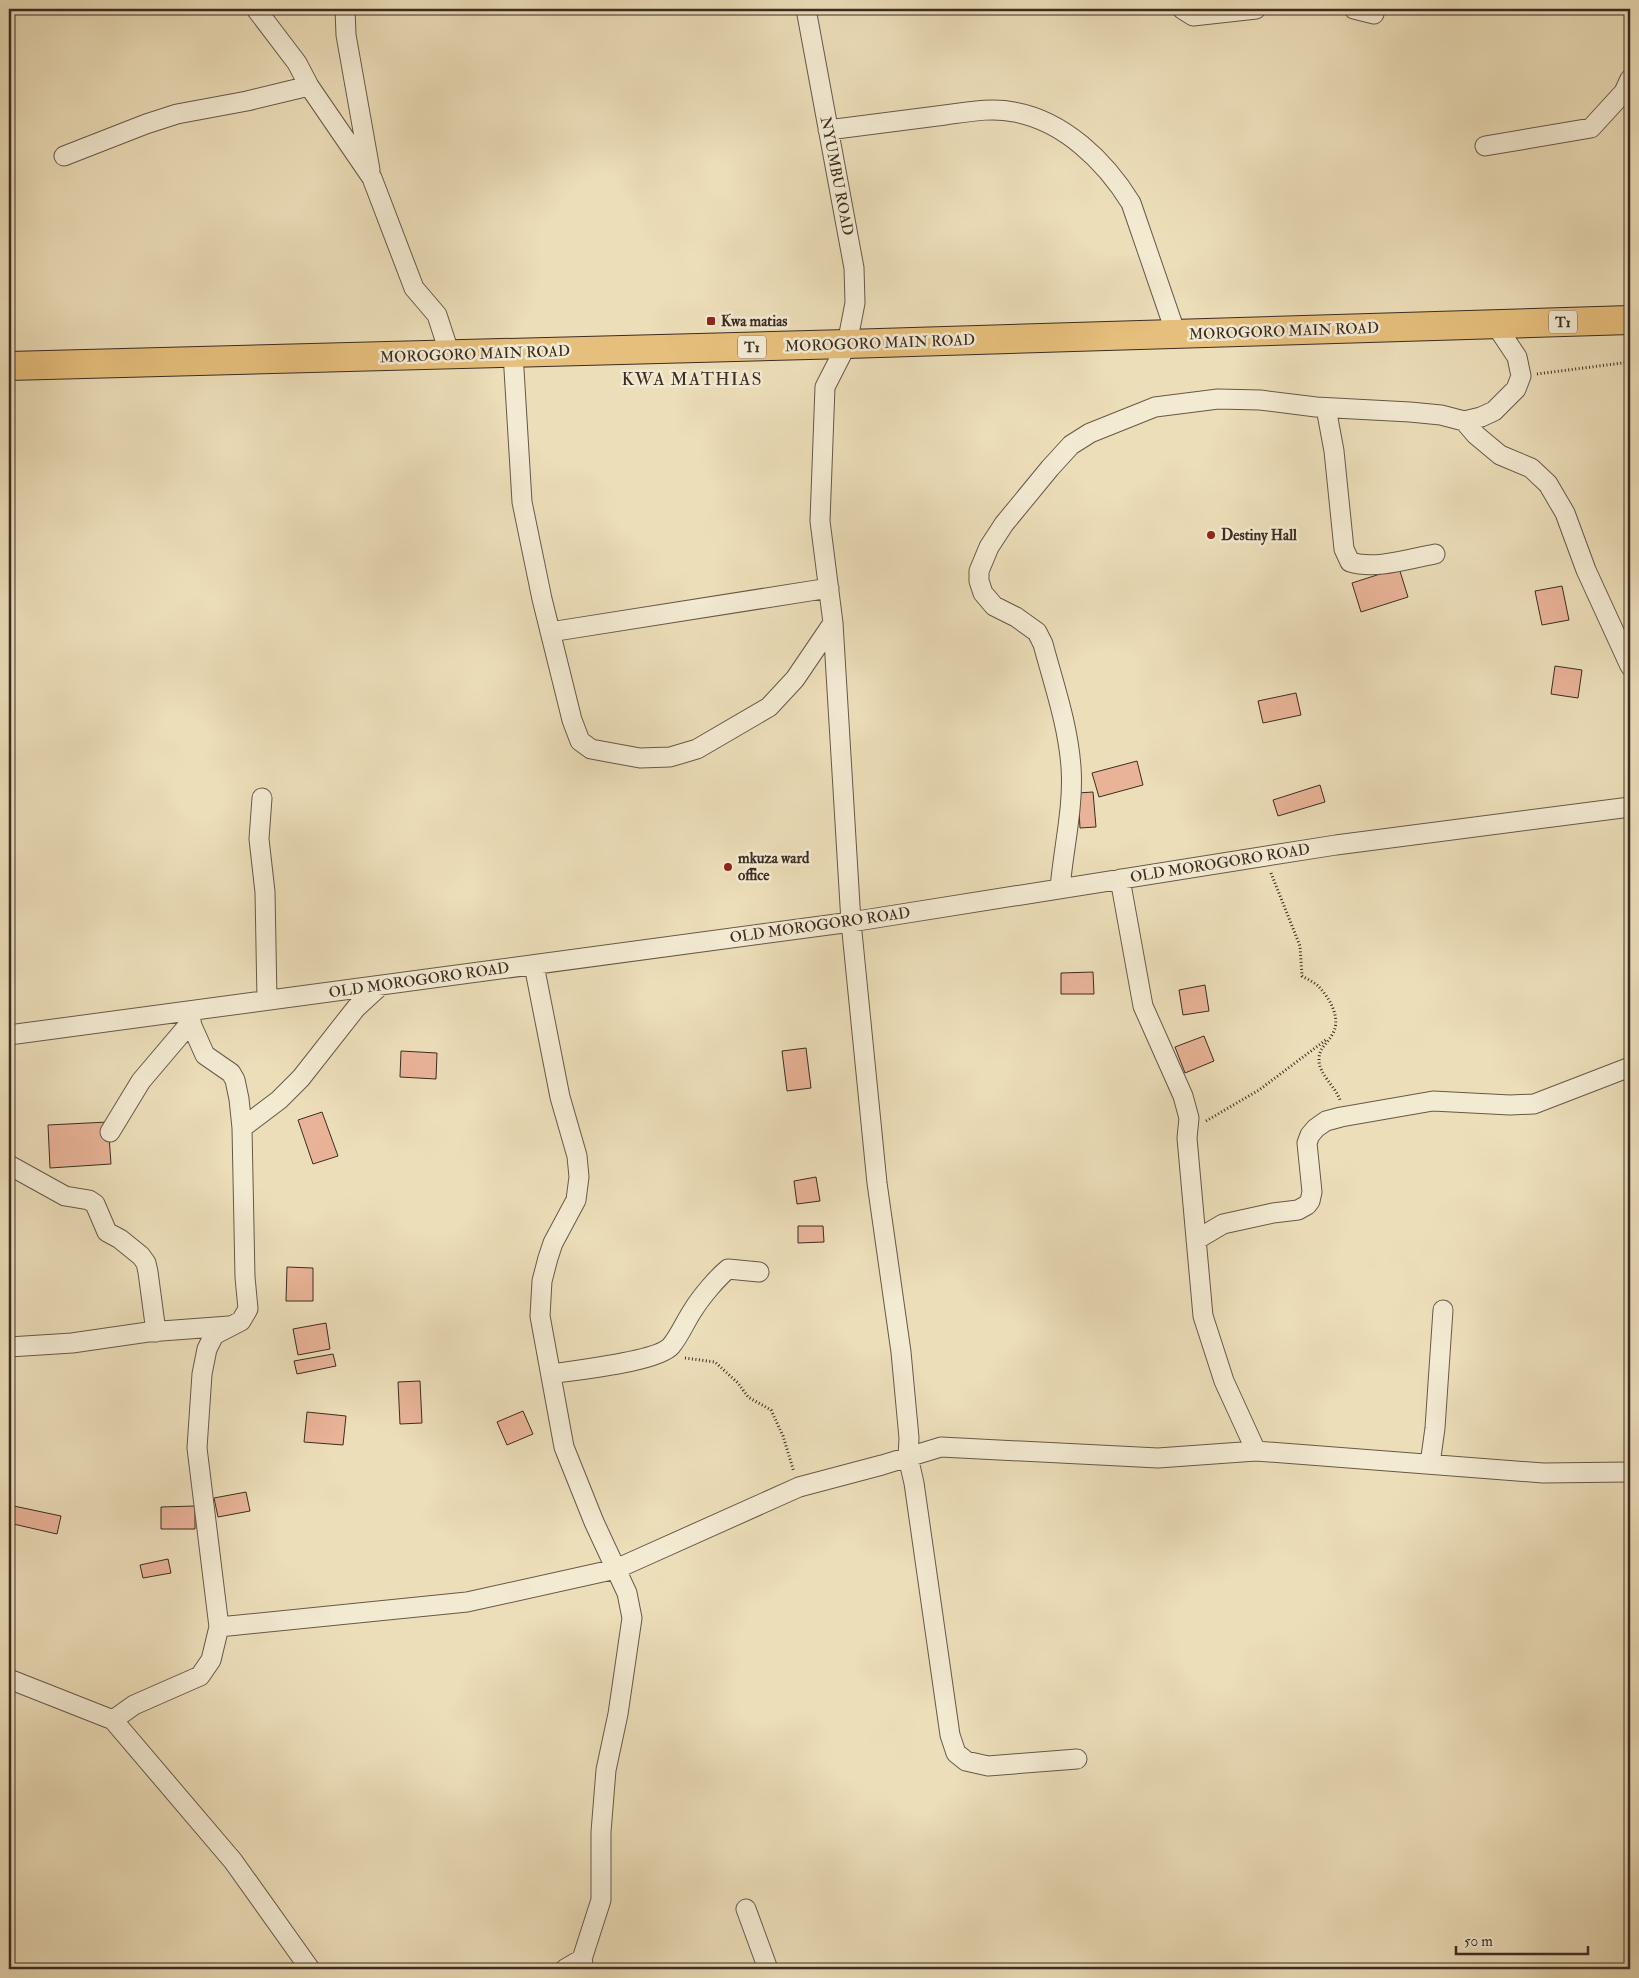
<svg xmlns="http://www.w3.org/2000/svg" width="1639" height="1978" viewBox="0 0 1639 1978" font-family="'IM FELL Double Pica',serif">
  <rect width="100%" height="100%" fill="#ecdeb9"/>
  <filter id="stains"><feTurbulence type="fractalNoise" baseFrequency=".004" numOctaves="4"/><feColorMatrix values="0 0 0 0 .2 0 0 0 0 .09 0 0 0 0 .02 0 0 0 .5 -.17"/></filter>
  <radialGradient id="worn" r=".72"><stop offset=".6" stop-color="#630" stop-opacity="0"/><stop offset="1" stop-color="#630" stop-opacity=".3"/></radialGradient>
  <path fill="#e9b398" stroke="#3b2c22" d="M1399 568 1408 597 1361 612 1352 583Z
    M1562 586 1569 620 1542 625 1535 591Z
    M1555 666 1582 670 1578 698 1551 694Z
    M1296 693 1301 715 1263 723 1258 701Z
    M1137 761 1143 785 1099 797 1092 773Z
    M1320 785 1325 802 1278 816 1273 800Z
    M1093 792 1096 827 1080 828 1078 793Z
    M1093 972 1094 994H1061V973Z
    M1205 985 1209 1011 1183 1015 1179 990Z
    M1204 1036 1214 1061 1185 1073 1175 1047Z
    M806 1048 811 1088 787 1091 782 1051Z
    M401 1051 437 1053 436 1079 400 1077Z
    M322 1112 338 1156 313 1164 298 1120Z
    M108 1122 111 1164 50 1168 48 1125Z
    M816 1177 820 1201 797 1204 794 1181Z
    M798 1226H823L824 1242 798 1243Z
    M287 1267 313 1268V1301H286Z
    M326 1323 330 1349 298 1355 293 1329Z
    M333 1354 336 1366 297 1374 294 1361Z
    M420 1381 422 1423 400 1424 398 1382Z
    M523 1411 533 1434 507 1445 497 1422Z
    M307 1412 346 1416 343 1445 304 1442Z
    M246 1492 250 1511 218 1517 214 1498Z
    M9 1505 61 1516 57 1534 9 1523Z
    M195 1506V1529H161V1507Z
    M168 1559 171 1573 143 1578 140 1565Z"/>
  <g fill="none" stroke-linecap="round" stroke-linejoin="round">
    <g stroke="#675848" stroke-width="21">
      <path id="minor" d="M256 9 297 63 309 86 372 178 414 288 437 315 450 355
        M345 9 346 35 370 170
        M806 9 854 268 855 303 847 344 825 387 820 521 833 623 851 922 877 1183 901 1352 909 1438 908 1457 914 1483 950 1735 956 1753 966 1761 988 1766 1077 1759
        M1182 9 1193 16 1256 9
        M1354 9 1374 14
        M828 130C867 125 906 120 945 115 967 112 992 107 1014 112 1064 121 1105 161 1131 203L1176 334
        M1485 146 1591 128 1624 92 1630 79
        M64 156 146 124 177 114 247 101 309 86
        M513 353 522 502 542 599 572 720 580 741 591 749 640 758 670 757 697 749 769 707 795 679 833 623
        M1326 408 1334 451 1344 549 1350 562C1376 570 1408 559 1435 554
        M1464 421 1476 435 1500 455 1531 468 1548 484 1565 513 1586 570 1630 666
        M550 632 829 588
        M262 798 259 839 265 892 267 1000
        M1120 879 1143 1006 1183 1096 1189 1118 1187 1138 1203 1316 1224 1381 1256 1451
        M1060 889C1063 850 1074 807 1071 767 1068 725 1054 685 1043 644L1037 632 1016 617 994 606 983 593 979 581V571L989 547 1004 524 1050 468 1071 445 1090 433 1155 407 1218 399 1260 400 1316 407 1410 412 1441 415 1464 421 1481 417 1494 411 1516 389 1521 376 1517 357 1495 324
        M534 965 560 1097 577 1156 579 1177 576 1200 553 1243 548 1258 542 1281 540 1316 564 1447 594 1522 627 1593 632 1618 618 1714 606 1770 601 1832V1900L582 1959 584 1969
        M9 1035 851 922 1336 845 1630 807
        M242 1128 279 1100 301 1078 356 1008 381 985
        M110 1132 141 1081 191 1022
        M9 1165 65 1196 89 1200 95 1204 107 1232 120 1239 141 1256 146 1263 148 1272 156 1332
        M1196 1240 1223 1224 1273 1213 1298 1210 1307 1205 1310 1201 1312 1192 1307 1143 1310 1135 1316 1128 1326 1121 1341 1117 1433 1101 1510 1105 1534 1104 1630 1067
        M9 1347 72 1343 148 1332 229 1326
        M551 1374C575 1370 657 1362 671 1346 680 1335 685 1322 693 1310 701 1297 717 1278 728 1269L759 1272
        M1430 1464 1435 1428 1443 1310
        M219 1627 467 1602 616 1569 799 1487 882 1465 941 1447 1158 1458 1256 1451 1543 1473 1630 1472
        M9 1679 113 1720 233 1861 310 1969
        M113 1720 134 1705 200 1676 211 1660 219 1627 197 1448 202 1374 207 1349 214 1335 241 1321 248 1309 245 1277 242 1128 239 1099 235 1080 231 1073 205 1055 192 1026 189 1011
        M746 1909 768 1969
        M565 1969 582 1959"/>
    </g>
    <g stroke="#3b2c22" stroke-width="30">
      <path id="highway" d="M9 366 847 344 1630 320"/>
    </g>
    <path stroke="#3b2c22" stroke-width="3" stroke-dasharray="1 2.5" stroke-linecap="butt" d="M1537 374 1630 362
      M1271 873 1300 946 1302 976C1307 979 1314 982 1318 986 1330 998 1342 1019 1332 1035 1327 1044 1319 1048 1319 1059 1318 1073 1335 1086 1340 1100
      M1206 1121 1259 1090 1327 1039
      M685 1358 715 1362 738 1383 748 1397 771 1410 783 1436 794 1472"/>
    <use href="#minor" stroke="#f3ead2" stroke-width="19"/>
    <use href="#highway" stroke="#e6bf7c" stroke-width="28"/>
  </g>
  <g fill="#8f2418" stroke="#f3ead2" stroke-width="2">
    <rect x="706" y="316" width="10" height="10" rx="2.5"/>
    <circle cx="1211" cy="535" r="5"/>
    <circle cx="728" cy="867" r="5"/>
  </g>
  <g text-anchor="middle" stroke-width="5" stroke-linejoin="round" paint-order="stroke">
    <g fill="#f3ead2" stroke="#726557" stroke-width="1">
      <rect x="1549" y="310.5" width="28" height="23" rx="4"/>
      <rect x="738" y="335.5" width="28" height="23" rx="4"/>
    </g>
    <g font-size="14" font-weight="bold" fill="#3b2c22">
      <text x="1563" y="327">T1</text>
      <text x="752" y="352">T1</text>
    </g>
    <g font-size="15" fill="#3b2c22" stroke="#f3ead2">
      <text transform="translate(837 176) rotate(79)" y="5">NYUMBU ROAD</text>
      <text transform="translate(1284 331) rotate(-2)" y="5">MOROGORO MAIN ROAD</text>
      <text transform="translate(880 343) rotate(-2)" y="5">MOROGORO MAIN ROAD</text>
      <text transform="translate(475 354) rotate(-2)" y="5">MOROGORO MAIN ROAD</text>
      <text transform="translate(1220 863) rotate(-9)" y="5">OLD MOROGORO ROAD</text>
      <text transform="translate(820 925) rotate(-8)" y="5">OLD MOROGORO ROAD</text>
      <text transform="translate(419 980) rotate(-8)" y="5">OLD MOROGORO ROAD</text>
    </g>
    <g font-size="15" font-weight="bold" fill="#3b2c22" stroke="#f3ead2" text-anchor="start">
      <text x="721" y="326">Kwa matias</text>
      <text x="1221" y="540">Destiny Hall</text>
      <text x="738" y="863">mkuza ward<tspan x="738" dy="17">office</tspan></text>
    </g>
    <g font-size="18" letter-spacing="1" fill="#3b2c22" stroke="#f3ead2">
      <text x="692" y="385">KWA MATHIAS</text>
    </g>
  </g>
  <rect width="1639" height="1978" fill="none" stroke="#ecdeb9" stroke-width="30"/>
  <rect x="10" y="10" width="1619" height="1958" fill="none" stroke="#3b2c22" stroke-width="2.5"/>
  <rect x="15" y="15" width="1609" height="1948" fill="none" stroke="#3b2c22"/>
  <path d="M1456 1946v8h132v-8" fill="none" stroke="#3b2c22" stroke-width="2.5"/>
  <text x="1464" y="1946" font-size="15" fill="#3b2c22" stroke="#f3ead2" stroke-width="4" paint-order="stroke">50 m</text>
  <rect width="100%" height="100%" filter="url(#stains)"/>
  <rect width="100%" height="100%" fill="url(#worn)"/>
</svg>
